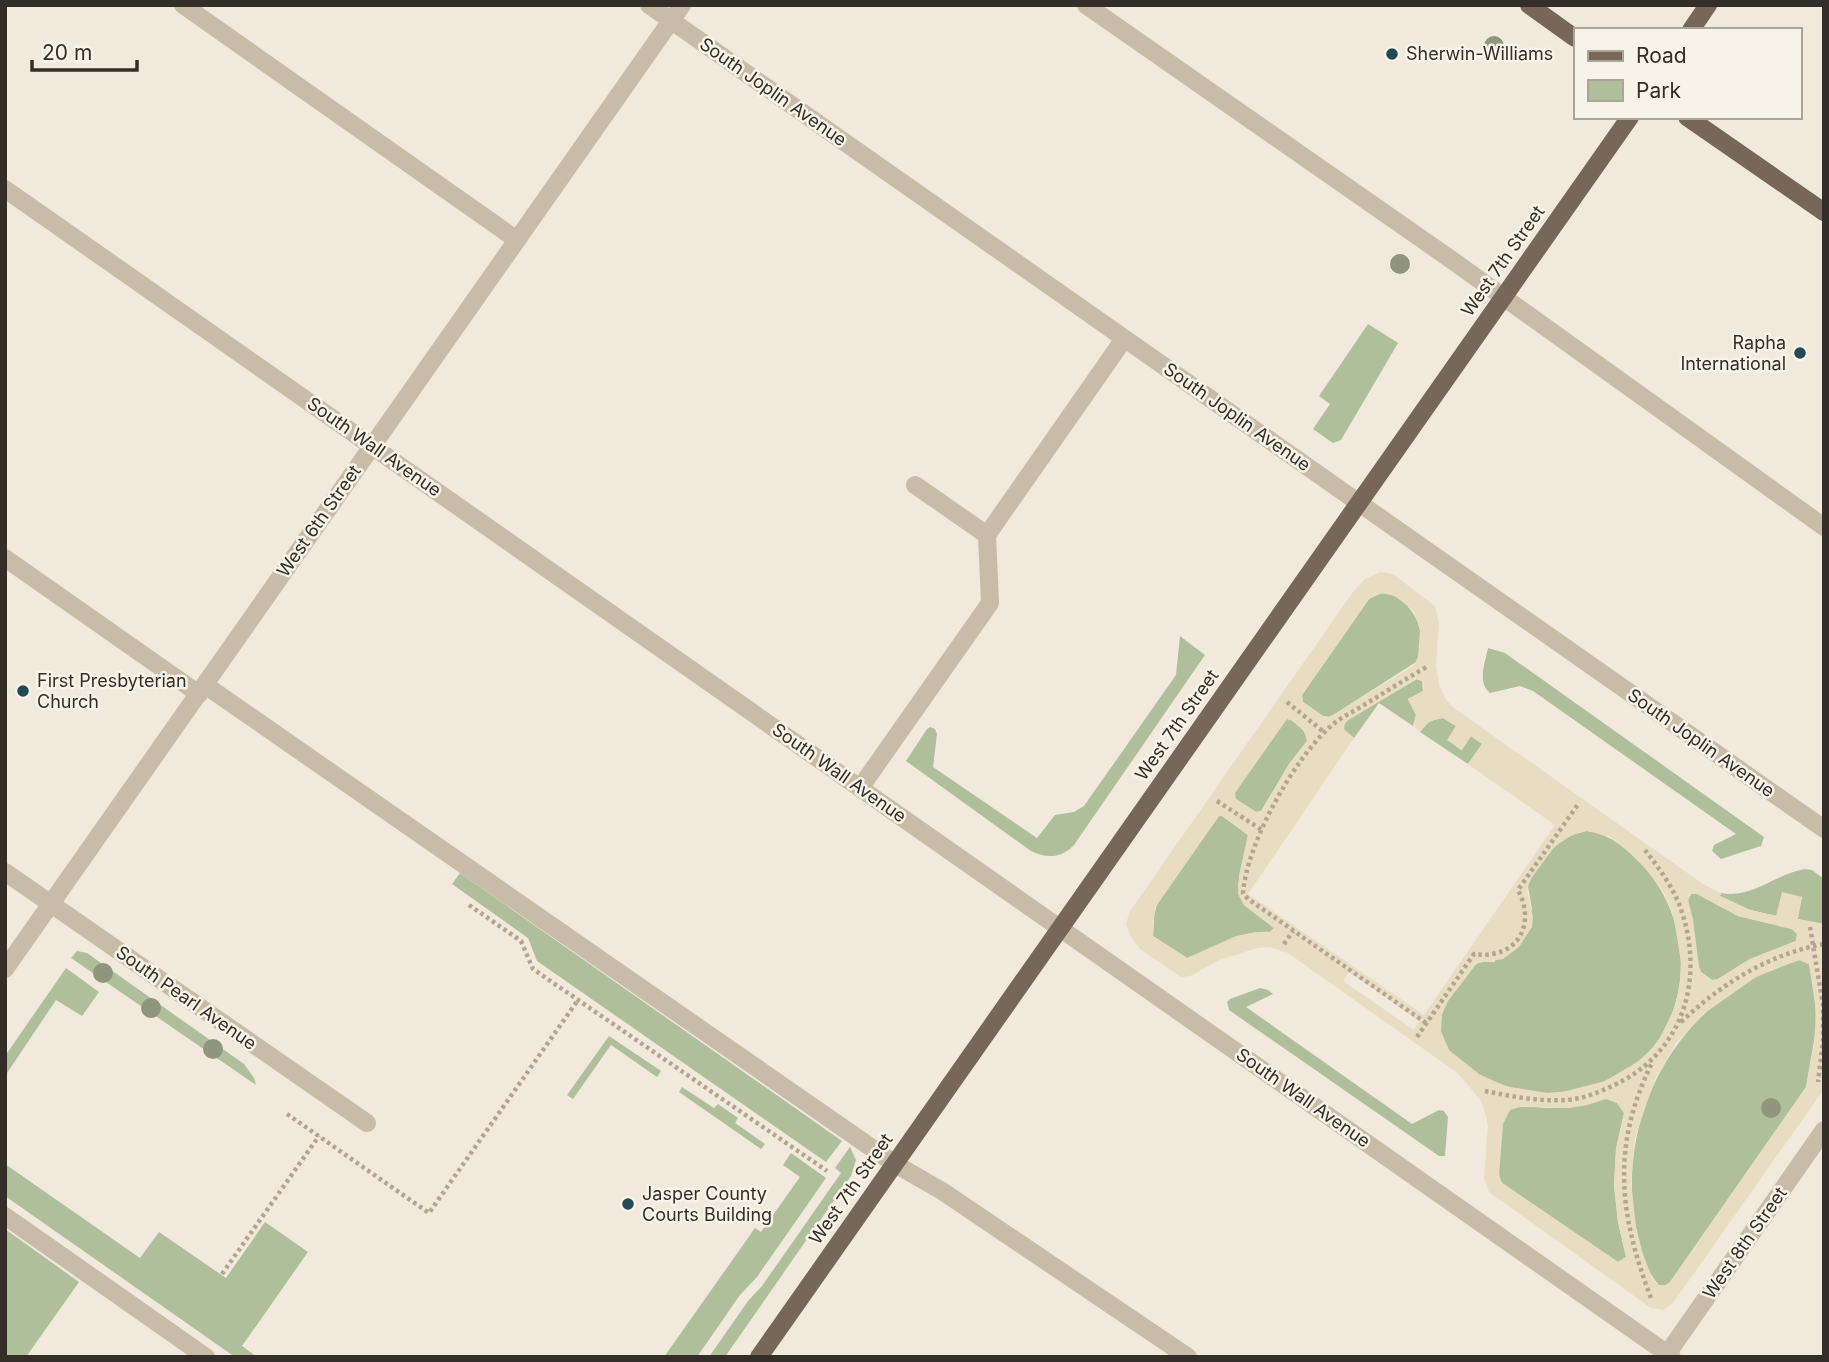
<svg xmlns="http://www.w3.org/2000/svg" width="1829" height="1362" viewBox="0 0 1829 1362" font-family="Inter,sans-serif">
  <rect width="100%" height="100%" fill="#f0e9dc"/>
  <path fill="#afbf9c" d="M1368 324 1398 343 1341 440 1333 443 1313 429 1330 404 1319 396Z
    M1388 593C1417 605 1428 634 1416 662L1330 717 1323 716 1303 702 1302 695 1369 599 1376 594Z
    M1180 636 1205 655 1074 845C1061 858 1048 859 1031 851L906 761 927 729 930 727 935 729 937 734 933 767 1037 838 1055 815 1074 812 1084 806 1176 675Z
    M1488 648 1505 653 1764 837 1761 846 1721 859 1712 851 1714 845 1736 834 1533 691 1520 686 1490 693C1477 683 1485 663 1488 648Z
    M1417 679 1422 681 1423 691 1408 699 1416 715 1413 726 1379 703 1354 738 1345 732 1343 726 1348 720Z
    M1441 717 1456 726 1448 740 1461 750 1471 736 1482 744 1468 764 1420 732 1425 724Z
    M1287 719C1298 721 1306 731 1307 741L1289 764 1261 811 1256 812 1236 799 1234 796 1236 788Z
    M1219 816H1222L1248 835 1238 886 1244 905 1274 928 1270 932C1238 930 1217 949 1187 958L1153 936 1154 916 1158 901Z
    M1587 831C1609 834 1625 847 1640 863 1685 908 1695 985 1659 1039 1647 1058 1625 1072 1605 1081 1588 1088 1567 1092 1548 1093 1509 1093 1429 1065 1442 1014 1445 1002 1454 992 1461 982 1472 967 1473 960 1494 962L1532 909 1528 886C1538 861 1559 835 1587 831Z
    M1805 869 1812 870 1824 879V924L1797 919 1802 896 1777 916 1750 910 1720 896 1721 893C1753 899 1775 874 1805 869Z
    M460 873 842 1141 826 1162 537 961 528 938 452 884Z
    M1691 894H1697L1738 916 1792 929 1797 934 1796 941 1750 959 1718 979 1712 980 1701 972 1699 967 1688 900Z
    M77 951 87 953 244 1064 254 1078 256 1085 71 958Z
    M1800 960 1809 964 1815 994 1816 1029 1806 1087 1670 1282 1666 1285H1659C1643 1268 1637 1238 1634 1215 1619 1102 1688 990 1800 960Z
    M66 968 99 992 82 1016 56 1000 5 1076V1056Z
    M1260 988 1268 990 1273 994 1246 1007 1412 1124 1439 1110 1444 1111 1448 1117 1445 1156H1439L1229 1010 1227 1002 1230 999Z
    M609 1036 661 1071 657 1077 611 1045 573 1099 567 1095Z
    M682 1087 714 1108 718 1104 738 1118 735 1123 765 1144 761 1149 679 1092Z
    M1606 1098 1617 1103 1624 1113 1616 1149 1614 1186 1618 1222 1626 1257 1618 1262 1502 1183C1496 1173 1500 1158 1501 1146 1502 1135 1501 1118 1510 1110 1519 1103 1537 1108 1547 1108 1569 1109 1586 1103 1606 1098Z
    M850 1147 856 1160 851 1176 725 1357H709L748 1301 762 1286 841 1173 835 1168Z
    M791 1153 826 1178 757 1277 740 1295 697 1357H664L755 1228 761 1232 800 1177 783 1165Z
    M5 1164 140 1258 159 1232 226 1278 265 1222 308 1252 242 1346 257 1357H235L5 1196Z
    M5 1229 79 1282 26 1357H5Z"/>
  <path fill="#e8dcc3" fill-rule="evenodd" d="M1380 572 1393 574 1435 606 1439 622 1436 666 1439 685 1446 700 1454 708 1703 884 1721 893 1720 896 1750 910 1776 916 1782 892 1802 897 1798 919 1824 924 1822 962 1824 1089 1673 1303 1663 1310 1651 1308 1489 1192 1484 1178 1488 1126 1485 1112 1481 1101 1464 1080 1456 1072 1288 953 1269 947 1257 948 1220 960 1190 976 1181 977 1140 949 1130 935 1126 924 1130 911 1353 592 1365 579ZM1382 593 1395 596 1414 611 1420 629 1418 658 1413 666 1335 714 1326 718 1303 702 1302 695 1369 599ZM1416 679 1422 681 1424 687 1423 691 1408 699 1416 715 1413 726 1420 732 1430 721 1444 718 1456 726 1447 740 1462 750 1471 736 1482 744 1468 764 1555 825 1424 1015 1248 894 1354 738 1344 729 1345 722ZM1287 719 1291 720 1304 731 1307 741 1289 764 1262 811 1256 812 1236 799 1235 793ZM1219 816H1223L1248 835 1239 875 1238 894 1244 905 1274 928 1270 932H1257L1236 936 1187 958 1153 936 1155 908ZM1587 831 1609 836 1633 855 1648 871 1665 895 1674 919 1681 962 1680 986 1674 1009 1659 1040 1652 1049 1639 1061 1605 1081 1563 1092 1547 1093 1505 1086 1479 1074 1449 1050 1441 1031 1442 1014 1448 1001 1477 963 1503 959 1519 947 1532 927 1533 917 1527 890 1530 880 1555 846 1572 835ZM1691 894H1697L1738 916 1792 929 1797 934 1796 941 1750 959 1718 979 1712 980 1701 972 1699 967 1693 919 1688 900ZM1799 960 1809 964 1816 1011 1814 1045 1806 1087 1670 1282 1666 1285H1659L1652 1278 1642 1251 1636 1227 1631 1182 1635 1138 1655 1079 1676 1043 1702 1015 1756 977ZM1349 972 1419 1021 1414 1030 1343 981ZM1606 1099 1617 1103 1624 1113 1616 1149 1614 1186 1618 1222 1626 1257 1618 1262 1502 1183 1499 1176 1503 1124 1510 1110 1520 1107 1570 1108 1587 1105Z"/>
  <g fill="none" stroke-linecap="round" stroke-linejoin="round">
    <path stroke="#b4a593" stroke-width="4.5" stroke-dasharray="3.5 3.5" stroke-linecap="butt" d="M1287 702 1325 733
      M1217 801 1262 830
      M469 905 521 941 533 969 827 1171
      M1810 927 1823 1005V1041L1818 1082
      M1284 944 1293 931
      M1681 1022C1721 984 1769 954 1824 944
      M1426 1023 1248 899 1243 893C1247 843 1294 758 1332 725 1341 717 1353 712 1364 705 1385 692 1406 679 1428 666
      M1417 1037 1474 954C1516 960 1537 926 1518 890L1579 803
      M1485 1091C1514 1097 1546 1103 1575 1099 1587 1097 1599 1092 1610 1087 1684 1055 1707 977 1679 904 1671 884 1658 867 1645 850
      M287 1114 429 1213 578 1000
      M222 1274 319 1136
      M1651 1298C1619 1214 1611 1146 1652 1063"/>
    <path stroke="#c8bba8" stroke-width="18" d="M183 5 517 240
      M1086 5 1456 263 1824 527
      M915 485 987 535
      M5 558 199 694
      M205 685 895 1164 942 1191 1188 1357
      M860 788 990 603 987 535 1124 339
      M5 1216 206 1357"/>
    <path stroke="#c8bba8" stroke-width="18" d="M5 872 367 1123
      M5 969 682 5
      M1665 1357 1824 1130"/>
    <path stroke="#c8bba8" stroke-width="18" d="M649 5 1824 829
      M5 189 1672 1357"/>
    <path stroke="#76675a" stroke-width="18" d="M1529 5 1575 38
      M1691 30 1708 5
      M1687 117 1824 212
      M759 1357 1630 117"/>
  </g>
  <g fill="#8f967c">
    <circle cx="1494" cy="46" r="10"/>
    <circle cx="1400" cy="264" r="10"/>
    <circle cx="103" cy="973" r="10"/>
    <circle cx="151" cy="1008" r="10"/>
    <circle cx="213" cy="1049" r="10"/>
    <circle cx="1771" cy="1108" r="10"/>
  </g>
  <g fill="#204a54" stroke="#f8f3e8" stroke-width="2.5">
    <circle cx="1392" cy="54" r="7"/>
    <circle cx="1800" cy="353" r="7"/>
    <circle cx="23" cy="691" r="7"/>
    <circle cx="628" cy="1204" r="7"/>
  </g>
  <g text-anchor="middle" stroke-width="5" stroke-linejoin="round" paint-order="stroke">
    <g font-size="18" fill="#352e28" stroke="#f8f3e8" text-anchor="start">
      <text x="1406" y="60">Sherwin-Williams</text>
      <text x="1786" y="349" text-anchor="end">Rapha<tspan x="1786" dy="21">International</tspan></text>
      <text x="37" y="687">First Presbyterian<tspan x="37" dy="21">Church</tspan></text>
      <text x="642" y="1200">Jasper County<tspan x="642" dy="21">Courts Building</tspan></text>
    </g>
    <g font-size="18" fill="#352e28" stroke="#f8f3e8">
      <text transform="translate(773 92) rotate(35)" y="6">South Joplin Avenue</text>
      <text transform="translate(1503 261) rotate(-55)" y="6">West 7th Street</text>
      <text transform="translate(1237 417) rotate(35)" y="6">South Joplin Avenue</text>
      <text transform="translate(374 447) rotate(35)" y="6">South Wall Avenue</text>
      <text transform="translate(319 521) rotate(-55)" y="6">West 6th Street</text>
      <text transform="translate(1177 725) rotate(-55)" y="6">West 7th Street</text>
      <text transform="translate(1701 743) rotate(35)" y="6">South Joplin Avenue</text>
      <text transform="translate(839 773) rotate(35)" y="6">South Wall Avenue</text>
      <text transform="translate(186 998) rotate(35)" y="6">South Pearl Avenue</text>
      <text transform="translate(1303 1098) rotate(35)" y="6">South Wall Avenue</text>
      <text transform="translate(851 1189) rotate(-55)" y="6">West 7th Street</text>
      <text transform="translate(1745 1243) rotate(-55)" y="6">West 8th Street</text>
    </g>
  </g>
  <rect width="1829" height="1362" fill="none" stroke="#352e28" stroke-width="14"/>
  <rect x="1574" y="28" width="228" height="91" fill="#f8f3e8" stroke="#aaa49b" stroke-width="2"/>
  <rect x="1588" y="51" width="35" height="10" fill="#76675a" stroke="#aaa49b" stroke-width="2"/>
  <text x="1636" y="63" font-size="21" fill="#352e28">Road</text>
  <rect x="1588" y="80" width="35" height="21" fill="#afbf9c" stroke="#aaa49b" stroke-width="2"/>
  <text x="1636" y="98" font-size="21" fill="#352e28">Park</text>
  <path d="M32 60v10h105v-10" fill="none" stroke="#352e28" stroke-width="3.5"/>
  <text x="42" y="60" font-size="21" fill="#352e28" stroke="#f8f3e8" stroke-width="5" paint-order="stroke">20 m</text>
</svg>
